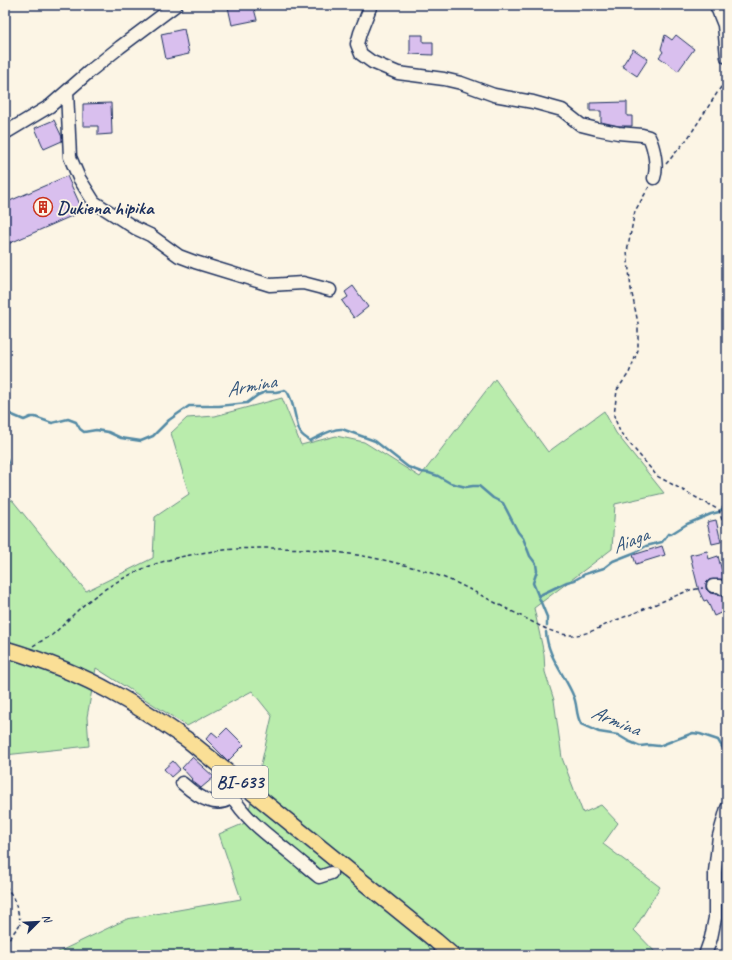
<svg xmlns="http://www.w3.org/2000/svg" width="732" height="960" viewBox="0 0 732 960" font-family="Caveat,sans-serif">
  <rect width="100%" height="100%" fill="#fcf5e5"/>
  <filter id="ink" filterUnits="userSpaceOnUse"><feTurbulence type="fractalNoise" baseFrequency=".025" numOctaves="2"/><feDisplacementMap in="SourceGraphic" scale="8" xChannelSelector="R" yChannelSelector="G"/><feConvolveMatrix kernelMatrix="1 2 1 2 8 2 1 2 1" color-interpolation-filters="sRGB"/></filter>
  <g filter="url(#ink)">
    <path fill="#b9ecac" stroke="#6a8e85" d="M495 379 548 452 604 411 616 433 664 493 615 504 612 549 534 608 544 654 545 672 554 700 562 758 583 813 601 805 618 823 603 844 660 887 634 930 658 955H52L127 919 241 899 219 834 245 823 258 778 272 716 252 691 187 726 96 668 87 717 89 746 5 755V497L13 501 86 591 153 558 155 517 189 494 171 433 187 418 215 416 282 398 301 445 336 436 364 442 420 477Z"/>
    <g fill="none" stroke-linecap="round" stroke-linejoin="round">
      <path stroke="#538aa5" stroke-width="2.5" d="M5 416 10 414 24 420 31 417H35L52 423 68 419 76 422 80 429 84 432 96 430 108 432 121 438 141 441 153 436 169 420 189 406H219L247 403 258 395 265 392H276L285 390C293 394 295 422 300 432 302 436 307 438 310 441 318 437 332 428 342 429L375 441 408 467 421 472 429 473 438 476 450 483 466 487 473 486H479L493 498 503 503 518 532 523 538 530 556 536 564 537 571 533 583 547 617V626
        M5 455 8 463 5 468
        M538 596 567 582 575 580 585 574 604 568 613 561 636 552 646 546 662 542 668 534H671L687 524 711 514 719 512 727 504
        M546 632C547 655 564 674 573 695 578 705 575 713 581 724L599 732 618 735 628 741 640 746 649 745 659 746 693 733 700 734 718 740 727 755"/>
    </g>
    <path fill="#d9bfee" stroke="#1b2f5e" d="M239 5H253L257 20 232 25 228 7Z
      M184 29 189 54 166 59 161 34Z
      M410 35H423V42H433V55L410 54Z
      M665 35 672 40 676 35 694 49 678 71 659 57 663 52 661 49Z
      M633 49 648 59 637 76 622 66Z
      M627 102V116H632V126H619L601 122V111H590V103Z
      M111 103 112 134 98 135V126H83V104Z
      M54 120 62 137V141L44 149 35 128Z
      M67 176 83 211 8 244 5 237V203Z
      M353 286 368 307 354 318 342 301 348 297 345 292Z
      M716 520 721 542 712 544 707 522Z
      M662 546 665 555 636 564 633 555Z
      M707 551 709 559 718 556 724 579 709 580 706 583V589L710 593 717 594 725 598 727 602V610L714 616 707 600 704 601 699 591 690 555Z
      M227 728 244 745 228 761 206 739 212 732 218 737Z
      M192 757 214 777 201 788 191 780 192 779 182 768Z
      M173 761 180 769 171 777 164 769Z"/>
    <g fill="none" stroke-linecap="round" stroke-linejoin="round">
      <g stroke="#1b2f5e" stroke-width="15">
        <path id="minor" d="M371 5 360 33 357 44 361 54 372 62 398 73 444 79 461 83 494 95 533 102 562 110 581 125 597 129 618 133 642 135 649 137C654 147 658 167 654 178
          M716 5 724 25 727 57
          M67 91 70 157 79 178 94 202 135 228 150 235 179 256 195 262 270 285 303 283 330 290
          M5 133 50 106 90 71 120 47 176 5
          M713 586H719L727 591
          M182 783C198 797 220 814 237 791
          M232 796C246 820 269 836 290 853 300 861 309 869 319 877L331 873
          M705 955 711 938 715 918V872L719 836 727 808"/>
      </g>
      <g stroke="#1b2f5e" stroke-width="18">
        <path id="major" d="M5 649C42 660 79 674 113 693 140 707 164 724 189 741L436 941 452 955"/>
      </g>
      <path stroke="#1b2f5e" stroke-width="1.5" stroke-dasharray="4 3" stroke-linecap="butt" d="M666 164 688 138 721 87 727 82
        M649 187 635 211 627 252 631 289 638 323V350L629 373 617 390 614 416 620 432 657 476 719 510 727 537
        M33 646C39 642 46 639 52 635 64 625 74 613 86 603 106 587 127 575 150 566 235 534 380 547 461 585 481 595 501 606 521 616 537 624 555 636 574 635 588 635 602 626 614 621 640 611 665 600 690 590L703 588
        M5 886C15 896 17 910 21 923L5 944"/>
      <use href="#minor" stroke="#fcf5e5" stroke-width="12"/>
      <use href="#major" stroke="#fadf96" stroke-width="15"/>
    </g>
  </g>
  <defs>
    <g id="building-ring" transform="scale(1)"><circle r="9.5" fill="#fcf5e5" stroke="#c8321e" stroke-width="1.5"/><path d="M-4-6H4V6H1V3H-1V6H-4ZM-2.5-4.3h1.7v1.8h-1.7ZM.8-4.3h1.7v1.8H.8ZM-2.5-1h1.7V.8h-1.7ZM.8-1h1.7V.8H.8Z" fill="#c8321e"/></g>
  </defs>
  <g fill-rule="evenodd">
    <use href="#building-ring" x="43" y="207"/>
  </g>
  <g text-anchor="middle" stroke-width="3.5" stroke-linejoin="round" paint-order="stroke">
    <rect fill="#fcf5e5" stroke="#5e6a86" stroke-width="1" x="212" y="766" width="56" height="32" rx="3"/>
    <g font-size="18" font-weight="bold" fill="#1b2f5e">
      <text x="240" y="788">BI-633</text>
    </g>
    <g font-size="19" font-weight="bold" fill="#1b2f5e" stroke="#fcf5e5" text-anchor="start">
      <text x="57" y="214">Dukiena hipika</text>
    </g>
    <g font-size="20" font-style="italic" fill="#32557c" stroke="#fcf5e5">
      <text transform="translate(251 385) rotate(-11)" y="7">Armina</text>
      <text transform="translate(630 540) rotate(-22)" y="7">Aiaga</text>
      <text transform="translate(616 720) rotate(22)" y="7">Armina</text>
    </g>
  </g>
  <rect width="732" height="960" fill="none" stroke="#fcf5e5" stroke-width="20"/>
  <rect x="10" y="10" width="712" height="940" fill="none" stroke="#1b2f5e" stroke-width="1.5" filter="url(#ink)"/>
  <g transform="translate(38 922) rotate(66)" stroke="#fcf5e5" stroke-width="3" paint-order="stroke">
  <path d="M0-3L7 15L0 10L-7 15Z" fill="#1b2f5e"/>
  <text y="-6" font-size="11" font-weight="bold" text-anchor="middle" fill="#1b2f5e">N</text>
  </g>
</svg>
